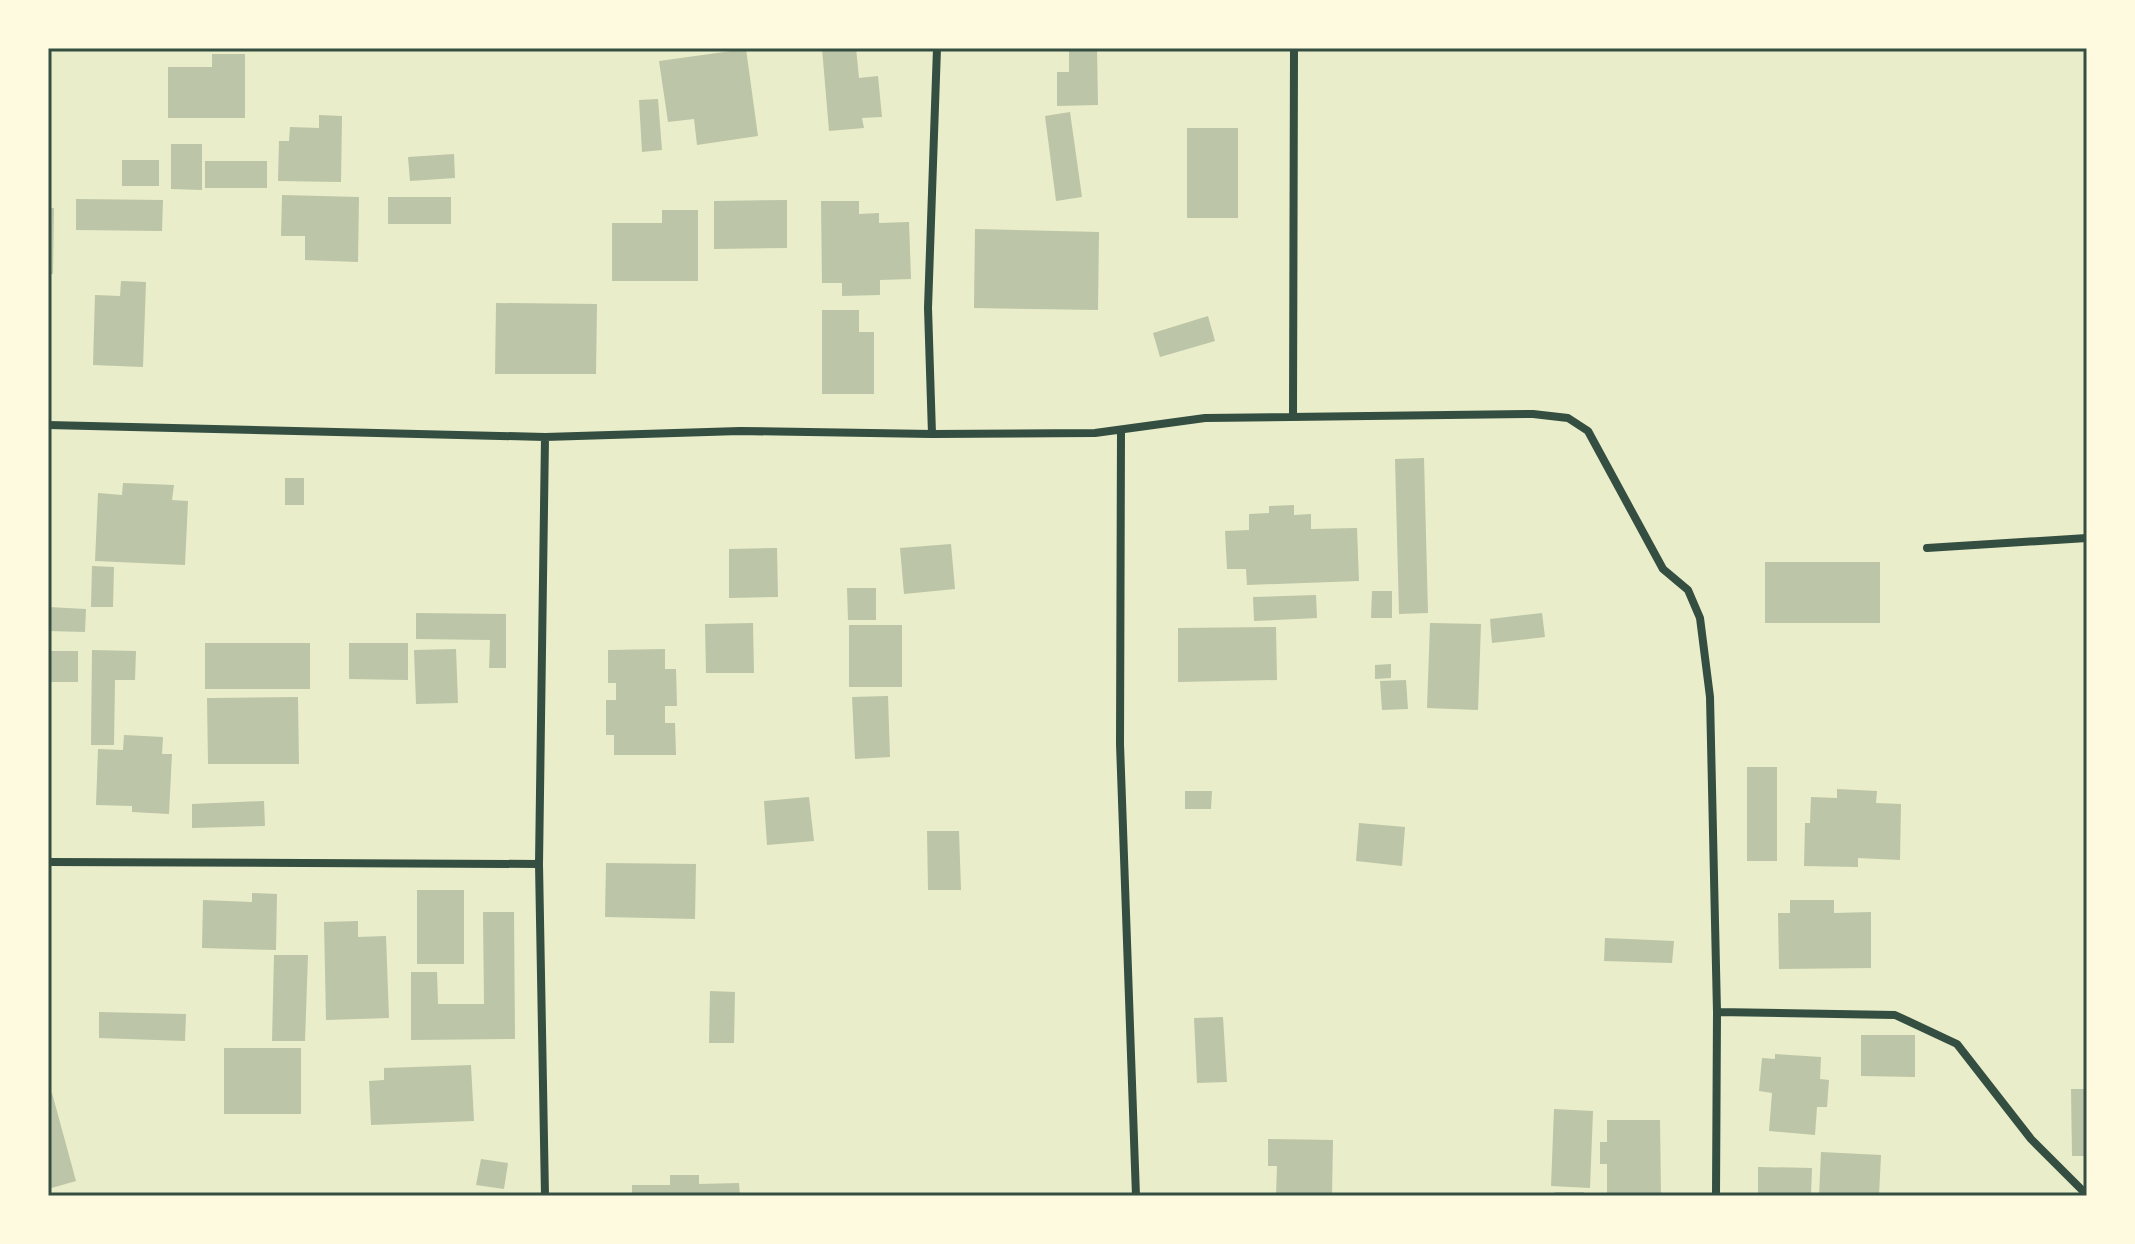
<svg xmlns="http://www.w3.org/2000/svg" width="2135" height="1244" viewBox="0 0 2135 1244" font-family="Cabin,sans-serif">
  <rect width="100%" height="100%" fill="#e9edc9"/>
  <path fill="#bcc5a7" d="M822 48H856L859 78 878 76 882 117 862 118 864 128 829 131Z
    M1069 48H1097L1098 105 1057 106V72H1069Z
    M746 49 758 136 697 145 694 119 668 122 659 61Z
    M212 54H245V118H168V67H212Z
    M658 99 662 150 642 152 639 100Z
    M1070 112 1082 197 1056 201 1045 116Z
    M319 115 342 116 341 182 278 181 279 141H289L290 127 319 128Z
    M1187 128H1238V218H1187Z
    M171 144H202V190L171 189Z
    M454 154 455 178 410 181 408 157Z
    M122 160H159V186H122Z
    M205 161H267V188H205Z
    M282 195 359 197 358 262 305 260V236H281Z
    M388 197H451V224H388Z
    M76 199 163 200 162 231 76 230Z
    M787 200V248L714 249V201Z
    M821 201H859V214L879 213V223L909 222 911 279 880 280V295L842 296V283H822Z
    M48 208H54L53 274H48Z
    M662 210H698V281H612V223H662Z
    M975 229 1099 232 1098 310 974 308Z
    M121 281 146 282 143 367 93 365 95 295 120 296Z
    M496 303 597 304 596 374H495Z
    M822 310H859V332H874V394H822Z
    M1208 316 1215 341 1160 357 1153 333Z
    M1424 458 1428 613 1399 614 1395 459Z
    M285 478H304V505H285Z
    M123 483 174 485 172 500 188 501 185 565 95 561 98 493 122 495Z
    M1294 505V515L1311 514V529L1357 528 1359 581 1247 585 1246 569H1227L1225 531 1249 530V514L1269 513V506Z
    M951 544 955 589 904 594 900 548Z
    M777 548 778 597 729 598V549Z
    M1765 562H1880V623H1765Z
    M92 566 114 567 113 607H91Z
    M847 588H876V620H848Z
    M1372 591H1392V618H1371Z
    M1316 595 1317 618 1254 621 1253 597Z
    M48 607 86 609 85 632 48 631Z
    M416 613 506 614V668H489L490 640 416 639Z
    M1542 613 1545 637 1492 643 1490 619Z
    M753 623 754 673H706L705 624Z
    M1430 623 1481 624 1478 710 1427 708Z
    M849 625H902V687H849Z
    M1276 627 1277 680 1178 682V628Z
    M205 643H310V689H205Z
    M349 643H408V680L349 679Z
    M456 649 458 703 416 704 414 650Z
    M665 649V669H676L677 706H665V723H675L676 755H614V735H606V700H616V683H608V650Z
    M92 650 136 651 135 680H115L114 745H91Z
    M48 651H78V682H48Z
    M1391 664V678L1375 679V665Z
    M1406 680 1408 709 1382 710 1380 681Z
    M888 696 890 757 855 759 852 697Z
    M298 697 299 764H208L207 698Z
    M124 735 163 737 162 754H172L169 814 132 812V806L96 805 98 749 123 750Z
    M1747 767H1777V861H1747Z
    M1837 789 1877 791 1876 803 1901 804 1900 860 1858 858V867L1804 866 1805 823H1810L1811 797 1837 798Z
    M1185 791H1212L1211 809H1185Z
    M809 797 814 841 767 845 764 801Z
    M264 801 265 826 192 828V804Z
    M1359 823 1405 827 1402 866 1356 861Z
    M927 831H959L961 890H928Z
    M606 863 696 864 695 919 605 917Z
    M417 890H464V964H417Z
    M252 893 277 894 276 950 202 948 203 900 252 902Z
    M1790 900H1834V913L1871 912V968L1779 969 1778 913H1790Z
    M483 912H514L515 1039 411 1040V972H437L438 1004H484Z
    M358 921V937L386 936 389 1018 326 1020 324 922Z
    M1605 938 1674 941 1672 963 1604 961Z
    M274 955H308L305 1041H272Z
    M710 991 735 992 734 1043H709Z
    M99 1012 186 1014 185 1041 99 1038Z
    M1223 1017 1227 1082 1197 1083 1194 1018Z
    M1861 1035H1915V1077L1861 1076Z
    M224 1048H301V1114H224Z
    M1775 1054 1821 1057 1820 1079 1829 1080 1827 1107H1817L1815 1135 1769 1131 1772 1093 1759 1091 1762 1058 1775 1059Z
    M471 1065 474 1121 371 1125 369 1081 384 1080V1068Z
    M2071 1089H2087V1156H2072Z
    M52 1093 76 1181 48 1189V1094Z
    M1554 1109 1593 1111 1590 1188 1551 1186Z
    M1607 1120H1660L1661 1196H1607V1164H1600V1142H1607Z
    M1268 1139 1333 1140 1332 1196H1276L1277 1166H1268Z
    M1821 1152 1881 1155 1879 1196H1819Z
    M481 1159 508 1163 504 1189 476 1185Z
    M1758 1167 1812 1168 1811 1196H1758Z
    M670 1175H699V1184L739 1183 740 1196H632V1185H670Z
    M1555 1192H1584V1196H1555Z"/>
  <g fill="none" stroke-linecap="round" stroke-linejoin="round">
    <path stroke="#344e41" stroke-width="8" d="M1293 417 1294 48
      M48 425 545 437 740 431 932 434 1095 433 1205 418 1533 414 1568 418 1588 431 1663 569 1688 590 1700 618 1710 697 1717 1012 1716 1196
      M1121 430 1120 744 1136 1196
      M932 434 928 308 937 48
      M545 437 539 864 545 1196
      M1927 548 2087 538
      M48 862 539 864
      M1717 1012 1895 1015 1957 1044 2031 1139 2087 1195"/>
  </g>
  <rect width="2135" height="1244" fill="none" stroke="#fefae0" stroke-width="100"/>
  <rect x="50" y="50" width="2035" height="1144" fill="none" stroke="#344e41" stroke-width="3"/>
</svg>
